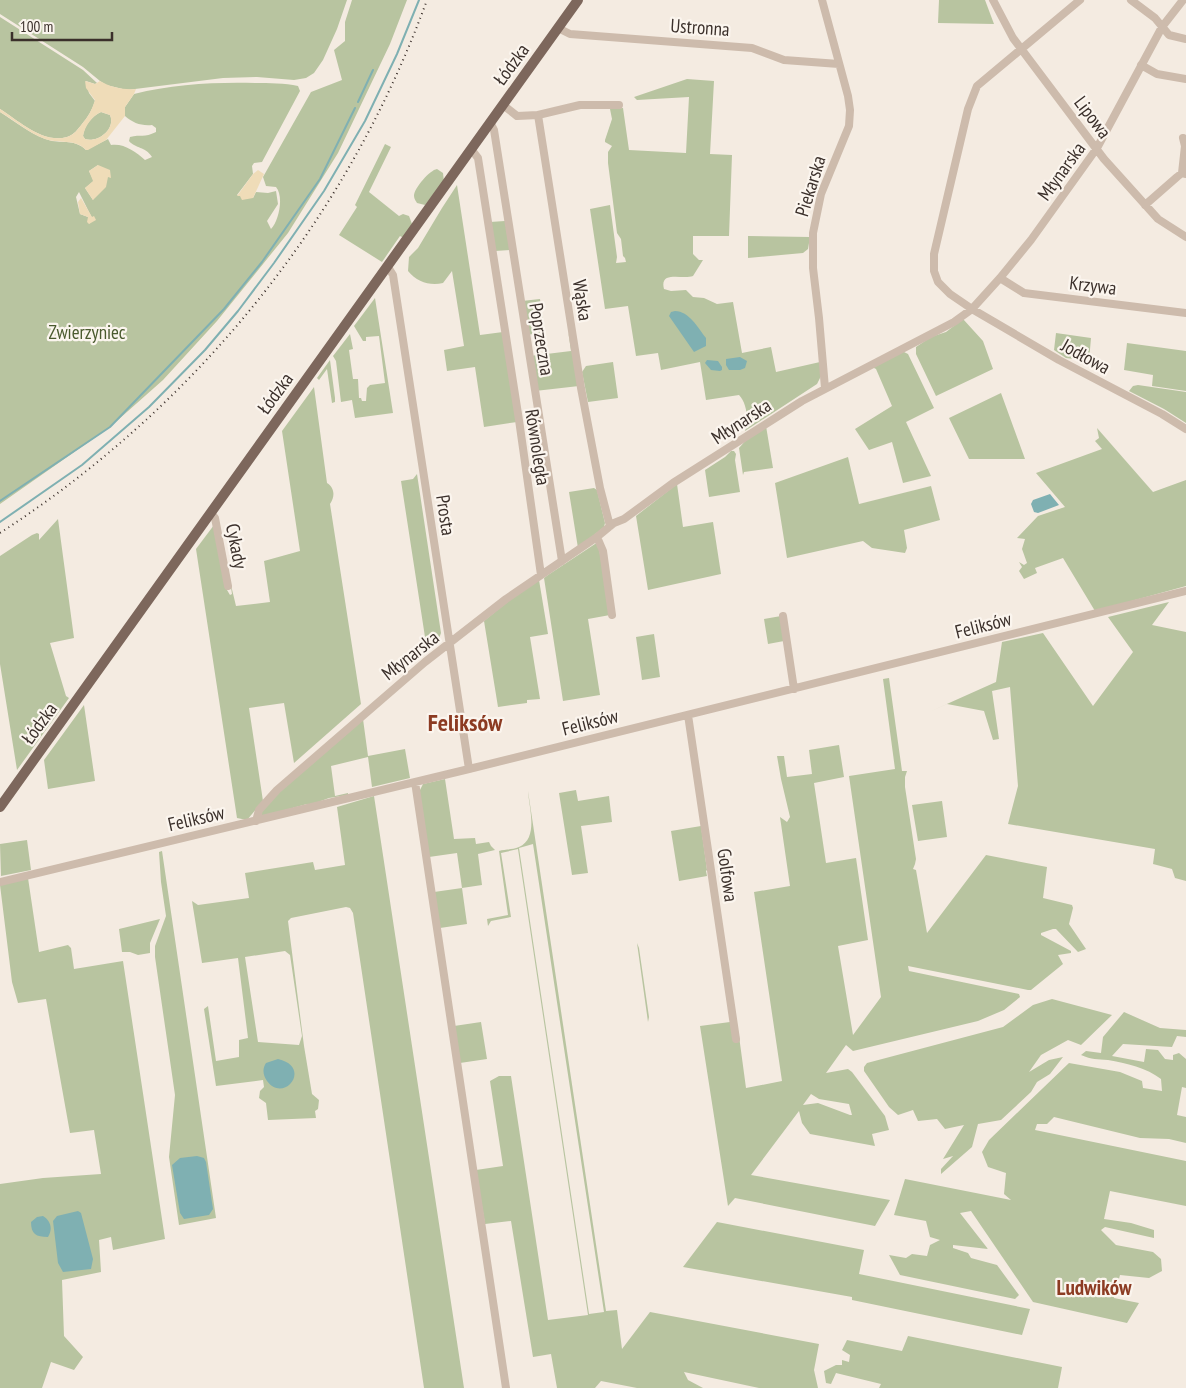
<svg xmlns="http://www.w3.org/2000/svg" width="1186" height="1388" viewBox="0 0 1186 1388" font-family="'PT Sans Narrow',sans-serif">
  <rect width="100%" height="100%" fill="#f4ebe1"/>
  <path fill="#b8c4a0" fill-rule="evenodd" d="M0 0H347L337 29 323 60 314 73 306 78 294 80 257 77 223 78 127 90 106 85 100 81 83 67 0 14Z
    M352 0H407L390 44 338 153 288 233 217 321 163 380 110 427 0 504V112C16 122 34 137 52 141 66 143 76 140 86 150L108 139 111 145C124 143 136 152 145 160L152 157C145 146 136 149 129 141L130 137C141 134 144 138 156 132V128L152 125C141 126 133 123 125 116V107L134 94C173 84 216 82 255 83 269 83 285 83 298 86L300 91 262 162 254 163 252 166 253 174 237 195 253 198 256 192 268 193 276 191 278 204 267 221 271 229C279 221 284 196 276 187L266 186 263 177 311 92 342 80 334 50 345 41V22ZM98 165 93 200 85 188 94 181 89 171ZM79 192 92 218 93 216 89 224 88 217 80 214 76 197Z
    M939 0H985L994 24 938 23Z
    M0 17 83 70 97 83 95 84 86 81 89 93 95 101C92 110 88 117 82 124 78 129 74 135 67 137 43 144 19 121 0 109Z
    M687 79 714 81 710 154 732 155 729 236H693V254L699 260H703L693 276C683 280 659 270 664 289L671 291 686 290 693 297 704 298 717 304 733 302 742 353 771 347 776 372 820 362V378L817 384 745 431C749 421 747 403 739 395L706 400 700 362 661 370 658 353 636 356 628 306 605 309 590 209 610 205 617 257 616 263 626 262 625 258 623 256 621 239 617 233 608 163V152L612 146 605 142V140L612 119 610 109 623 108 629 150 686 153 689 97 637 100 634 97Z
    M101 112 110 115C116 129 98 143 85 139L83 136C84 126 92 116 101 112Z
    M385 144 391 147 369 192 399 216 403 214 409 216 412 224 404 238 400 236 382 262 339 235 357 207 355 205Z
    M437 169 443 173 444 182 425 205 417 203C416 201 414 199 414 196 414 188 430 170 437 169Z
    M457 185 480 335 503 332 517 422 484 427 475 367 447 371 444 350 464 346 452 271 443 283C430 286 417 282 408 271L409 257 418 248 442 208Z
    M505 221 510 250 495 251 490 222Z
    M748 236 810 237 808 249 803 253 748 258Z
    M375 298 393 413 355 418 352 400 341 402 336 361 333 356 350 334 353 349 349 350 353 379H358L359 398H361L362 401H366L367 388 370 385 385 383 379 336 366 337V341H363L354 326Z
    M540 299 545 332 527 335 522 301Z
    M963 319 983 341 993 369 936 396 916 354V347L931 337 946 332Z
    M568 330 579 386 535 391 530 356 571 351Z
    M1056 333 1091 338 1089 361 1066 358 1054 350Z
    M1127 343 1186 351V391L1152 386 1153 375 1124 370Z
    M902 351 908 354 934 408 906 422 931 476 903 483 892 442 869 450 855 429 892 406 876 369 872 367Z
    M330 360 335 398V402L332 403 327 369 319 380 317 378Z
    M613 362 618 398 588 402 582 372 586 366Z
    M1138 385 1186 392V423L1164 409 1129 391 1133 386Z
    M314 387 327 483C335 488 335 497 330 504L361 704 294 763 284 703 249 708 263 801 247 820 237 818 196 549 214 525 227 590 230 595 232 594 230 581 236 606 270 602 264 561 300 551 282 431Z
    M1001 393 1025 459H969L949 418Z
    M766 426 773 468 744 472 743 475 739 448 747 439Z
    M1097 428 1153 492 1186 480V586L1095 611 1063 558 1035 568 1037 573 1024 579 1019 571 1022 567 1019 562 1024 565 1027 563 1022 549 1025 539 1017 538 1038 516 1065 507 1036 473 1102 449 1095 441 1099 438Z
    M731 451H734L736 454 735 460 740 492 709 497 705 470 725 457Z
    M848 457 859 504 931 486 940 520 904 530 907 548 905 553 872 548 863 541 787 558 775 483Z
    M417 474 441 633 438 641 427 650 401 481 413 479Z
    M677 484 683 527 713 522 721 574 648 590 636 516Z
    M594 488 597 490 605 523 604 527 578 548 569 492Z
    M58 519 74 638 50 643 66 696 69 698 17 770 0 664V556L32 535 37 533 39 534V540Z
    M598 542 610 615 588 619 600 695 563 701 544 578 548 575Z
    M539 580 548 634 530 637 540 699 527 700V703L498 707 484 621 512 598Z
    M1169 602 1152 625 1186 632V881L1175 878 1172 869 1153 864 1155 849 1008 824 1018 786 1010 687 992 691 999 739 993 740 984 711 947 704 929 712 996 682 1002 642 1043 633 1093 706 1133 652 1108 617Z
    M781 616 784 641 768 644 764 619Z
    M654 634 660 677 642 680 636 637Z
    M889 678 902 771H907L905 777V787L916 859 915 864 913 869 916 870 927 933 986 855 1047 867 1043 898 1072 905 1073 908 1069 924 1086 949 1078 952 1056 929H1053L1041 933V935L1071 951V953L1058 955 1063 964 1031 990H1028L908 966 909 971 1019 994 1020 997 1004 1010 978 1021 853 1051 846 1045 826 1073 848 1069 852 1072 885 1116 889 1130 872 1134 875 1146 810 1134 802 1123 799 1111 751 1175 890 1200 875 1226 735 1198 728 1206 700 1026 730 1022 739 1036 746 1088 782 1081 754 892 790 886 780 817 787 822 790 817 781 779 777 756H784L787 777 812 774 809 750 839 745 844 777 814 783 826 863 856 858 868 940 838 946 853 1035 881 997 849 776 895 769 883 679ZM811 1094 819 1099 849 1104 852 1115H850L818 1103 803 1105Z
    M84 705 95 781 48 789 44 760Z
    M363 719 368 756 405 749 410 778 372 787 368 757 331 766 335 796 348 793V795L329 798 310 805 307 804 253 819 273 797Z
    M445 779 454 839 475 838 476 844 489 842 491 846 495 850 478 854 482 885 462 888 467 924 440 928 434 892 462 888 457 853 429 857 419 792 423 784Z
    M576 790 578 801 609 796 612 822 581 826 588 873 572 875 559 793Z
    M528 791 606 1311 617 1310 622 1349 650 1312 819 1344 814 1370 818 1388H759L684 1372 688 1380 703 1388H637L601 1381 595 1388H557L551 1354 533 1357 511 1221 485 1224 476 1170 503 1166 490 1081 499 1076H511L548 1320 588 1315 518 849 501 853 511 917 491 921 488 926 487 919 508 915 499 851C505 849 512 850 519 847 539 838 529 808 528 791ZM533 844 604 1312 589 1314 519 848Z
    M374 796 464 1388H424L353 913 350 908 346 907 291 918 288 921 304 1046 312 1094 319 1100 318 1109 315 1111 316 1118 268 1120 266 1103 259 1098 260 1091 264 1087 263 1080 216 1086 204 1009 208 1006 216 1061 239 1057V1040L248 1038 238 958 202 963 192 901 198 905 249 898 245 873 313 862 315 870 345 865 337 807ZM285 951 290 955 302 1036 299 1045 258 1042 245 957Z
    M942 801 947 837 918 841 912 805Z
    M701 826 707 870 706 871 707 876 679 881 671 831Z
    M27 840 31 870 1 876 0 844Z
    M162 851 216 1218 179 1225 169 1157 175 1095 155 957V946L166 916 161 882 159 852Z
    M28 878 39 952 68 945 71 948 74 969 123 961 165 1239 113 1250 111 1237 99 1240 101 1272 62 1280 64 1336 83 1357 74 1370 51 1362 42 1388H0V1184L43 1178 101 1174 94 1130 70 1133 46 999 18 1003 12 982 0 885Z
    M160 919 150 943V953L138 955 130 952H122L119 929Z
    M637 943 639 948 649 1017 648 1022Z
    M1052 999 1112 1015 1081 1045 1068 1040 1041 1055 1029 1072 1049 1060 1063 1057 1050 1074 1037 1082 1031 1092 1001 1120 978 1124 972 1147 941 1174V1169L953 1156 943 1159 964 1125 945 1129 937 1119 918 1121 913 1110 898 1115 889 1107 864 1071V1067L867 1063 1003 1027 1033 1005Z
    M1124 1012 1160 1028 1186 1030V1037L1177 1036 1172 1047 1123 1044 1112 1056 1144 1062 1146 1049 1158 1050 1165 1059 1173 1060V1055L1179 1053 1186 1059V1088L1182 1087 1177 1115 1186 1117V1143L1169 1139 1140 1138 1054 1117 1047 1124H1037L1035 1130 1186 1161V1206L1110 1191 1104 1219 1131 1223 1154 1230V1238L1105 1227 1101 1230 1116 1245 1153 1252 1161 1259 1162 1271 1149 1278 1120 1275 1114 1298 1139 1303 1127 1323 1033 1302 971 1211 960 1213 988 1249 953 1245V1248L968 1253 971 1258 997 1265 1019 1295 1015 1299 900 1275 889 1255 906 1258 912 1254 927 1256 930 1245 940 1240 930 1237 926 1221 894 1215 905 1179 1011 1200 1004 1194 1006 1173 988 1167 982 1152 989 1140 1069 1063 1120 1072 1142 1081 1143 1088 1162 1091 1161 1079C1147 1068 1126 1063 1108 1060 1097 1059 1092 1060 1081 1055L1086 1051 1101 1053 1103 1037Z
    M481 1022 487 1059 460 1063 454 1026Z
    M717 1222 864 1250 859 1274 1030 1309 1022 1335 852 1300V1297L683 1267Z
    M908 1336 1062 1367 1058 1388H879L881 1384 836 1373 831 1384 826 1383 824 1371 836 1365H842V1360L849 1362 850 1355 842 1350 847 1340 902 1351Z"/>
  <path fill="#efdcb8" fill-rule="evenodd" d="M85 81 95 84 100 81C110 87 123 90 136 89L134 94 125 107V116L106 140 88 150H86C75 138 59 144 45 139 29 133 14 120 0 112V109C19 121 43 144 67 137 74 135 78 129 82 124 88 117 92 110 95 100L86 88ZM101 112 110 115C116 129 98 143 85 139L83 136C85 126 92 116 101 112Z
    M98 165 110 170 111 178 108 177 106 187 93 200 85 188 93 181 89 171Z
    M258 170 264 174 253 198 242 200 240 196H237L253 174Z
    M81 198 92 217 94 216 96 220 89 224 87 222 88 217 80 214 78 202Z"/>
  <path fill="#7fb0b2" d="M675 311C689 311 698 328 706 338V346L694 352 669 316 671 312Z
    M740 357 747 361 745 368 740 370H729L726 365V359Z
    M707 360 718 361 722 367V370L720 371 711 370 705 363Z
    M1050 494 1059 505 1038 513 1034 512 1031 504 1033 500Z
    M278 1059C313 1067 284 1104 267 1081 263 1075 262 1069 266 1063Z
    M197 1156 204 1158 206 1162 213 1209 209 1215 184 1219 180 1213 172 1165 180 1158Z
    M78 1211 81 1213 93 1259 91 1269 63 1272 58 1263 53 1221 57 1216Z
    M43 1216C51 1221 53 1229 48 1237 36 1237 31 1234 31 1222L37 1217Z"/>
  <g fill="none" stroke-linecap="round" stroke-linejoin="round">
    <path stroke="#7fb0b2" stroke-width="2" d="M358 102 373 70
      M0 501 110 427 224 309 262 262 320 179 355 108
      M0 522 82 465 149 407 205 350 238 311 274 263 324 191 365 121 397 54 419 0"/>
    <path stroke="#cdbbac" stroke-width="8" d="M822 0 848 96 850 110 849 126 821 194 813 233V268L819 318 825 388
      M993 0 1013 38 1104 159 1158 219 1186 237
      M1080 0 977 86 968 109 934 254V271L938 282 950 294 972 309 1059 360 1162 414 1186 429
      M1131 0 1155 18 1169 35 1186 39
      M558 28 570 34 752 48 784 60 839 64
      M1141 65 1157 74 1186 79
      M503 105 517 116 538 115 581 388 600 488 610 526
      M538 115 580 105H619
      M490 122 494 130 562 561
      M471 149 478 158 519 420 541 575
      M1182 173 1185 146 1183 138
      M1145 205 1177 177 1182 173 1186 174
      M388 267 393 275 469 769
      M1000 278 1024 293 1186 313
      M211 513 215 518 228 586
      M597 537 603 551 612 615
      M783 616 794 689
      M688 715 736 1039
      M415 782 506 1388
      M256 821 259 810 277 790 425 662 506 599 597 537 614 523 624 519 673 483 802 401 954 322 972 309 1000 278 1031 240 1097 148 1162 27 1183 0
      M0 882 469 769 1186 591"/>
    <path stroke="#7d675c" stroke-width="10" d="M0 807 578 0"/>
    <path stroke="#3b302b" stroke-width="2" stroke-dasharray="1 4" stroke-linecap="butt" d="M0 533C196 406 347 220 427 0"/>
  </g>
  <g text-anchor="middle" stroke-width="4.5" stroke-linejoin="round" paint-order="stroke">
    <g font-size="19" fill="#3b302b" stroke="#fbf5ee">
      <text transform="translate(700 27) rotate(4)" y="7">Ustronna</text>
      <text transform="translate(511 64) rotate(-54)" y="7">Łódzka</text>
      <text transform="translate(1093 117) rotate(53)" y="7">Lipowa</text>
      <text transform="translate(1061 171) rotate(-54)" y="7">Młynarska</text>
      <text transform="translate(810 186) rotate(-73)" y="7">Piekarska</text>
      <text transform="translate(1093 285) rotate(7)" y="7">Krzywa</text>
      <text transform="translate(583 300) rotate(81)" y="7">Wąska</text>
      <text transform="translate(542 339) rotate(81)" y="7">Poprzeczna</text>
      <text transform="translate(1086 356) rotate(29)" y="7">Jodłowa</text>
      <text transform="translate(275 393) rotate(-54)" y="7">Łódzka</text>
      <text transform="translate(741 421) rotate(-33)" y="7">Młynarska</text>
      <text transform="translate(538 447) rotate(81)" y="7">Równoległa</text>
      <text transform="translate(446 515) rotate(81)" y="7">Prosta</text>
      <text transform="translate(237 546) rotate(79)" y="7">Cykady</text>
      <text transform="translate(983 625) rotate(-14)" y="7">Feliksów</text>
      <text transform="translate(410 655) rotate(-38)" y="7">Młynarska</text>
      <text transform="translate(590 722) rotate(-14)" y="7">Feliksów</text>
      <text transform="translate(39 723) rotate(-54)" y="7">Łódzka</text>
      <text transform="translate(196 818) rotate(-13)" y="7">Feliksów</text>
      <text transform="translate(728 875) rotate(82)" y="7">Golfowa</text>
    </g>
    <g font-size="19" fill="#4a5a2e" stroke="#fbf5ee">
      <text x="87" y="339">Zwierzyniec</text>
    </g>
    <g font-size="21" font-weight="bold" fill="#8c3b22" stroke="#fbf5ee">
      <text x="1094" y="1295">Ludwików</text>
    </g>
    <g font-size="24" font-weight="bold" fill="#8c3b22" stroke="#fbf5ee">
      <text x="465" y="731">Feliksów</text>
    </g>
  </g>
  <path d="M12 32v8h100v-8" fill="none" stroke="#3b302b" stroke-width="2.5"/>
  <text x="20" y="32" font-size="15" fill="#3b302b" stroke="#fbf5ee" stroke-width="4" paint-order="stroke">100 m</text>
</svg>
